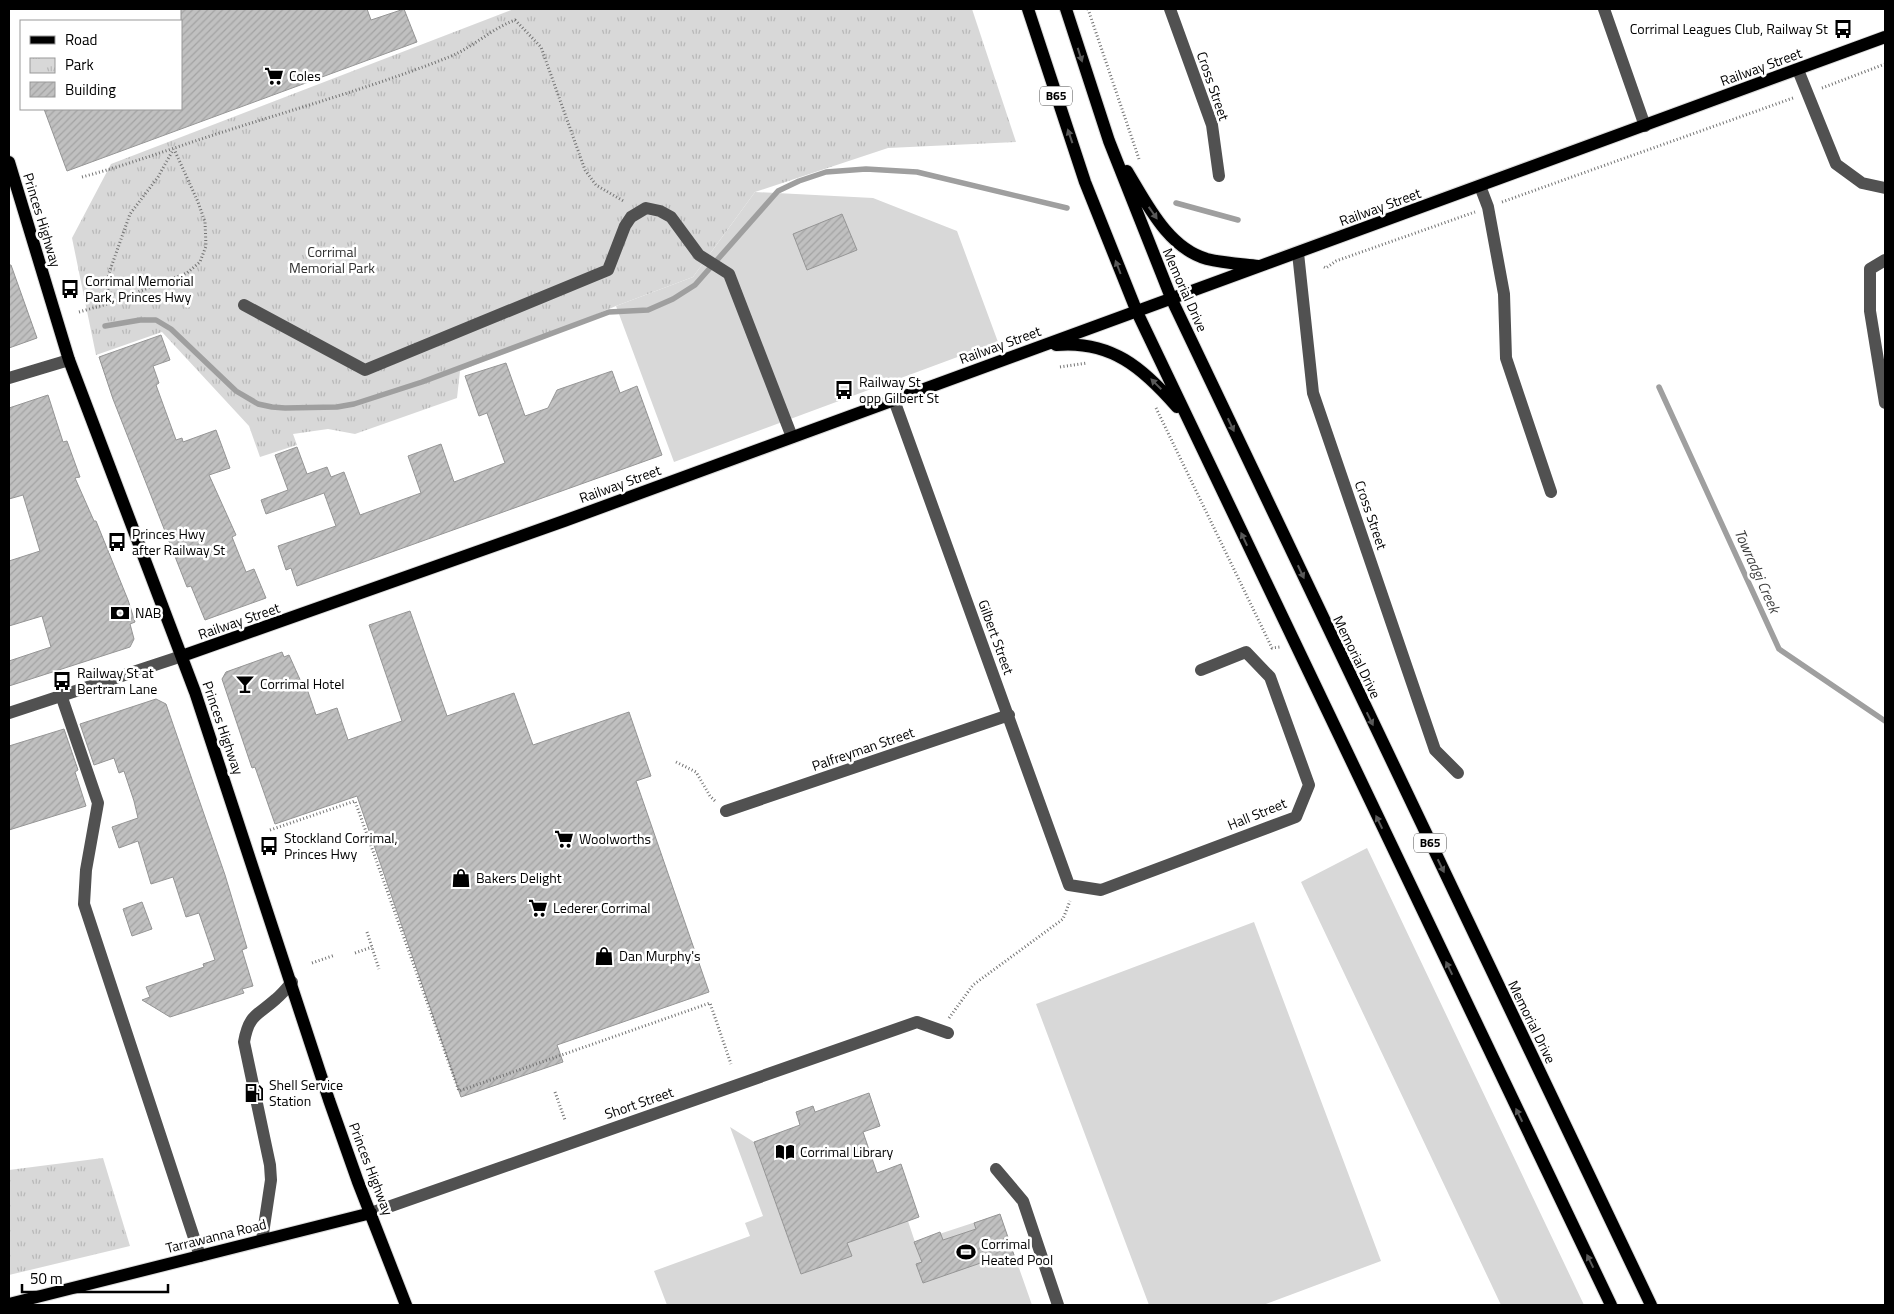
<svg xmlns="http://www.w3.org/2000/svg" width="1894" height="1314" viewBox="0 0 1894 1314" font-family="'Titillium Web',sans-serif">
  <defs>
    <pattern id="park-tufts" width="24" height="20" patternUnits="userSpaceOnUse" patternTransform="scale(1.25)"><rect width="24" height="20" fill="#d8d8d8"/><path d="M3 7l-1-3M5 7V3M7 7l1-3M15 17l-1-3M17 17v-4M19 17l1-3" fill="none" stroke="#b8b8b8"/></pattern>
    <pattern id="building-hatch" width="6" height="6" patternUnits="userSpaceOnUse" patternTransform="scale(1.25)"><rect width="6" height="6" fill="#c0c0c0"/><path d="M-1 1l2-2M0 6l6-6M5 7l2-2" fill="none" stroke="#a3a3a3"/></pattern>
  </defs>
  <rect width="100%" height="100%" fill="#fff"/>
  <path fill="#d8d8d8" d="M755 192 873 198 957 231 998 342 674 462 616 306 693 277Z
    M1367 848 1584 1305H1501L1301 882Z
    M1254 922 1381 1261 1263 1305H1149L1036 1004Z
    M730 1127 754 1142 801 1274 851 1256 847 1243 908 1221 915 1242 1000 1214 1032 1305H667L654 1271 750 1236 745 1223 763 1216Z"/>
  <path fill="url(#park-tufts)" d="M514 9H972L1016 142 888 148 755 192 693 277 616 306 460 371 457 398 355 434 328 429 293 434 297 445 260 457 249 426 162 332 96 355 72 238 111 164Z
    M103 1158 130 1246 9 1275V1170Z"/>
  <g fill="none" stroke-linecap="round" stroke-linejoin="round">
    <path stroke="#9f9f9f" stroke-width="5.5" d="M1176 203 1238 220
      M105 326 140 320H156L171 329 236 391 258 404 272 407 285 408 337 407 354 404 422 382 609 312 648 310 673 299 695 285 778 191 799 181 826 172 866 169 917 172 1067 208
      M1659 387 1779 649 1885 721"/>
  </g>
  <path fill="url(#building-hatch)" stroke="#959595" d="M181 9H367L371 20 404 9 417 42 67 171 44 109H181Z
    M842 214 857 250 807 270 793 234Z
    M9 265H11L37 338 9 348Z
    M161 335 170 360 153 366 159 383 156 385 176 440 182 438 183 442 216 430 230 468 209 475 236 535 232 537 246 572 254 569 266 598 205 620 191 586 187 587 113 399 99 357Z
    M506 363 525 416 548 408 557 390 612 371 620 393 637 386 662 455 297 586 291 568 286 570 278 546 336 526 324 493 266 514 261 500 288 490 275 455 297 447 307 474 327 467 331 477 344 472 360 515 421 493 408 456 441 444 454 482 505 463 487 413 479 416 465 376Z
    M48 395 63 442 67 441 80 477 75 478 94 521H96L128 600 135 622 130 624 134 639 130 647 9 686V661L51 647 42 616 9 626V561L40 551 23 495 9 499V408Z
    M410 611 447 716 514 693 533 745 629 712 651 776 636 781 709 992 557 1045 563 1062 461 1097 357 796 275 824 255 767 252 768 222 679 226 672 282 652 284 657 289 655 302 684 305 683 316 715 337 708 348 740 402 721 369 625Z
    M156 699 166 704 225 875 247 948 242 950 253 986 242 989 244 993 170 1017 142 1000 150 997 146 987 204 967 203 964 215 960 199 913 186 917 173 877 151 884 138 841 119 848 112 827 138 818 134 801 124 771 119 773 114 758 94 765 80 724Z
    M64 729 78 770 75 772 86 806 9 830V746Z
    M142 902 152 929 132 936 123 909Z
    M869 1093 880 1126 863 1132 877 1173 901 1164 919 1217 847 1243 852 1256 801 1274 754 1142 800 1125 796 1112 813 1106 815 1112Z
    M1000 1214 1014 1255 995 1261V1258L923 1283 916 1264 922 1262 914 1242 940 1232 943 1240 976 1229 974 1223Z"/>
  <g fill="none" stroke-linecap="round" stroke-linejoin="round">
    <g stroke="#dbdbdb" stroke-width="14">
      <path id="major" d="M1028 9 1085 182 1137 312 1611 1305
        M1066 9 1109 141 1172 300 1651 1305
        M9 162 69 360 195 692 329 1100 358 1182 406 1305
        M1127 171C1147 204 1168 248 1207 259 1223 263 1241 264 1258 266
        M1056 345C1111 340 1143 368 1177 407
        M182 656 564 521 1885 37
        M9 1304 371 1213"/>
    </g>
    <path stroke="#737373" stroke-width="3" stroke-dasharray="1 2.5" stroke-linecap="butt" d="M1088 9 1139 159
      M1822 88 1885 64
      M82 177C131 164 178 146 226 131 301 107 376 86 449 57 472 48 491 29 515 20L541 47 585 170 596 185 625 202
      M1502 202 1793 98
      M1324 267 1326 268 1336 261 1475 212
      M107 304 109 273 130 214 158 177 173 150
      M79 312 107 304 187 273 200 262 206 246 205 222 198 202 174 149
      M1060 367 1087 363
      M1156 408 1272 648 1280 647
      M676 762 696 772 710 796 715 801
      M270 830 355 801 459 1091 710 1003 731 1064
      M367 932 379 969
      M355 953 372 947
      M312 963 335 955
      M949 1018 973 985 1063 919 1070 901
      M555 1092 565 1120"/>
    <path stroke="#515151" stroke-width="12" d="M1170 9 1212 125 1219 176
      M1604 9 1645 126
      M1798 70 1836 164 1862 183 1885 188
      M1480 186 1488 207 1504 294 1506 358 1551 492
      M1298 253 1313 393 1435 750 1458 773
      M1885 260 1870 269V311L1885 403
      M244 305 365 370 608 270 625 226 631 217 646 208 660 211 671 217 699 255 729 274 792 437
      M9 378 69 360
      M894 400 1069 885 1101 890 1296 817 1309 785 1270 677 1246 652 1201 670
      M61 695 98 803 86 870 84 904 200 1256
      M9 713 182 656
      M726 811 1009 715
      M996 1169 1023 1201 1058 1305
      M371 1213 917 1022 948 1033
      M262 1240 271 1180 270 1165 244 1042C249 1014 257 1016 276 999 282 994 287 988 292 982"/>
    <use href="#major" stroke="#000" stroke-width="12"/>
  </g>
  <defs><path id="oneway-solid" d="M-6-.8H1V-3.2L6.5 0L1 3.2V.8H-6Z" transform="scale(1.25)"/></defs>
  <g fill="#595959">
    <use href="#oneway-solid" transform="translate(1080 55) rotate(72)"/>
    <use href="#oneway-solid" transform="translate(1070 136) rotate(-109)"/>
    <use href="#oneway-solid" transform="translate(1153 213) rotate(55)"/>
    <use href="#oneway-solid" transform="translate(1118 267) rotate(-111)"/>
    <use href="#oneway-solid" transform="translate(1156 384) rotate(-135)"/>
    <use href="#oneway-solid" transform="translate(1231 425) rotate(65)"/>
    <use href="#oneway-solid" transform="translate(1244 539) rotate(-115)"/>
    <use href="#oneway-solid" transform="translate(1301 572) rotate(65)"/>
    <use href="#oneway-solid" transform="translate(1370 719) rotate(64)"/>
    <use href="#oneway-solid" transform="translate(1379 822) rotate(-116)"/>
    <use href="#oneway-solid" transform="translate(1441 866) rotate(64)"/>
    <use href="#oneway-solid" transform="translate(1449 968) rotate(-116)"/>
    <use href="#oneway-solid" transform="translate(1519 1115) rotate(-116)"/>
    <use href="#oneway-solid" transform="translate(1590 1261) rotate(-116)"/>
  </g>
  <defs>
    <g id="bus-bare" transform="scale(1.5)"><path d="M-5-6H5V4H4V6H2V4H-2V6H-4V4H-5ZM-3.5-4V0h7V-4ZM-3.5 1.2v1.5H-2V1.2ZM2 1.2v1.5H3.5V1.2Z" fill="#000" stroke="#fff" stroke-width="2.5" paint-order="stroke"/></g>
    <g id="supermarket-bare" transform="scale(1.5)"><path d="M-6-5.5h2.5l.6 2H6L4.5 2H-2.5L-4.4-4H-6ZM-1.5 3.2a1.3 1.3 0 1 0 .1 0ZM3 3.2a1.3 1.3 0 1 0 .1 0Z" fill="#000" stroke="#fff" stroke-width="2.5" paint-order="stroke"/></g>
    <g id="bank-bare" transform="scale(1.5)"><path d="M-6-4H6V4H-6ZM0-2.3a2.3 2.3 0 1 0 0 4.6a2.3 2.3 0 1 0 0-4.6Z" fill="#000" stroke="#fff" stroke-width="2.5" paint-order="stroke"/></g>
    <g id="bar-bare" transform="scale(1.5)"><path d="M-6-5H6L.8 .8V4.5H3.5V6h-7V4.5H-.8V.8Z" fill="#000" stroke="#fff" stroke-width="2.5" paint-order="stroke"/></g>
    <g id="shop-bare" transform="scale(1.5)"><path d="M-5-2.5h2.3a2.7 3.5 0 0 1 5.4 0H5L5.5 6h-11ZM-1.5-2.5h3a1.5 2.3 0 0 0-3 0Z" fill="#000" stroke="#fff" stroke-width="2.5" paint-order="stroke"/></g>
    <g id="fuel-bare" transform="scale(1.5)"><path d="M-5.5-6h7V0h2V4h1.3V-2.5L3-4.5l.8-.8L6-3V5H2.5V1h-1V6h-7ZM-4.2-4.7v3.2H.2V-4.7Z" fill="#000" stroke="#fff" stroke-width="2.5" paint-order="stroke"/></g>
    <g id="library-bare" transform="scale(1.5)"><path d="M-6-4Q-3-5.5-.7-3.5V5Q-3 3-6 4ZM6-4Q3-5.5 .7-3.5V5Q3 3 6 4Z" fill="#000" stroke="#fff" stroke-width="2.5" paint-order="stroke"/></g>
    <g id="stadium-bare" transform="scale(1.5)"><path d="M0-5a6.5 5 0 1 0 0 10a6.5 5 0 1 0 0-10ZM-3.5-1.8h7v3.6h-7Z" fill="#000" stroke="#fff" stroke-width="2.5" paint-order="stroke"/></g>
  </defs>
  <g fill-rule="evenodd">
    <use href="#bus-bare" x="1843" y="29"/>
    <use href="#supermarket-bare" x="274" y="76"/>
    <use href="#bus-bare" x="70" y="289"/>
    <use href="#bus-bare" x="844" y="390"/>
    <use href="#bus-bare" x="117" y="542"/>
    <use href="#bank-bare" x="120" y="613"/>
    <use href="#bus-bare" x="62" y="681"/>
    <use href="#bar-bare" x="245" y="684"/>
    <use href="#supermarket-bare" x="564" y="839"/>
    <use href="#bus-bare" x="269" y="846"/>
    <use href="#shop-bare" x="461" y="878"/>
    <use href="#supermarket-bare" x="538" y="908"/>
    <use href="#shop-bare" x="604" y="956"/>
    <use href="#fuel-bare" x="254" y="1093"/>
    <use href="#library-bare" x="785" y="1152"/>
    <use href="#stadium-bare" x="966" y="1252"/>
  </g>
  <g text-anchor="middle" stroke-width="5" stroke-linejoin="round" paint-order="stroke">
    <g fill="#fff" stroke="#4c4c4c" stroke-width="1">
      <rect x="1040" y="86.5" width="32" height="19" rx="4"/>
      <rect x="1414" y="833.5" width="32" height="19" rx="4"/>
    </g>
    <g font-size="12" font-weight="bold" fill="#000">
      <text x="1056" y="100">B65</text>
      <text x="1430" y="847">B65</text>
    </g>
    <g font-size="14" fill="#000" stroke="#fff" text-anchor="start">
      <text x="1828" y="34" text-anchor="end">Corrimal Leagues Club, Railway St</text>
      <text x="289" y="81">Coles</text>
      <text x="85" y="286">Corrimal Memorial<tspan x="85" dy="16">Park, Princes Hwy</tspan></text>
      <text x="859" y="387">Railway St<tspan x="859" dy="16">opp Gilbert St</tspan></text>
      <text x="132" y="539">Princes Hwy<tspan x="132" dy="16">after Railway St</tspan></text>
      <text x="135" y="618">NAB</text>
      <text x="77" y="678">Railway St at<tspan x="77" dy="16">Bertram Lane</tspan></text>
      <text x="260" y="689">Corrimal Hotel</text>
      <text x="284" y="843">Stockland Corrimal,<tspan x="284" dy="16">Princes Hwy</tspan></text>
      <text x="579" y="844">Woolworths</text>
      <text x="476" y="883">Bakers Delight</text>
      <text x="553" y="913">Lederer Corrimal</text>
      <text x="619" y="961">Dan Murphy's</text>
      <text x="269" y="1090">Shell Service<tspan x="269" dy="16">Station</tspan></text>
      <text x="800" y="1157">Corrimal Library</text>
      <text x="981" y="1249">Corrimal<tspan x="981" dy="16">Heated Pool</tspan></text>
    </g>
    <g font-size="14" fill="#000" stroke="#fff">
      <text transform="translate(1761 67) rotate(-20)" y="5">Railway Street</text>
      <text transform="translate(1213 86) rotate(71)" y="5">Cross Street</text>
      <text transform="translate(1380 207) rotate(-20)" y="5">Railway Street</text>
      <text transform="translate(42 220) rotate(73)" y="5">Princes Highway</text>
      <text transform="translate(1185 290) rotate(66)" y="5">Memorial Drive</text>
      <text transform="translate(1000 345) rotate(-20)" y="5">Railway Street</text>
      <text transform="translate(620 484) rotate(-20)" y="5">Railway Street</text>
      <text transform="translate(1371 515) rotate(71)" y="5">Cross Street</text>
      <text transform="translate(239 621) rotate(-19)" y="5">Railway Street</text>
      <text transform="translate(996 637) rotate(70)" y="5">Gilbert Street</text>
      <text transform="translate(1357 657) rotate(64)" y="5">Memorial Drive</text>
      <text transform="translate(223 728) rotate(71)" y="5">Princes Highway</text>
      <text transform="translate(863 749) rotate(-19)" y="5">Palfreyman Street</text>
      <text transform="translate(1257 814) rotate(-22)" y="5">Hall Street</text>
      <text transform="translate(1532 1022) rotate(64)" y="5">Memorial Drive</text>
      <text transform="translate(639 1103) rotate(-19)" y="5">Short Street</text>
      <text transform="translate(371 1169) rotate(69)" y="5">Princes Highway</text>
      <text transform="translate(216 1236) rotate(-14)" y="5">Tarrawanna Road</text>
    </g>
    <g font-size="14" fill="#2f2f2f" stroke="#fff">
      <text x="332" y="257">Corrimal<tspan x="332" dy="16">Memorial Park</tspan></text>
    </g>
    <g font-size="15" font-style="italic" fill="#404040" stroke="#fff">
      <text transform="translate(1757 571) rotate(66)" y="5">Towradgi Creek</text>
    </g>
  </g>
  <rect width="1894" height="1314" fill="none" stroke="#000000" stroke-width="20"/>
  <rect x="20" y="20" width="162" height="90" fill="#ffffff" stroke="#999999"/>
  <rect x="30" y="36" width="25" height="8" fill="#000000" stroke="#999999"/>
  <text x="65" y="45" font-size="15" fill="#000000">Road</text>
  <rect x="30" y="58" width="25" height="15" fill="url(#park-tufts)" stroke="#999999"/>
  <text x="65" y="70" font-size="15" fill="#000000">Park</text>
  <rect x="30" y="82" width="25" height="15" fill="url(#building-hatch)" stroke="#999999"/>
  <text x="65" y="95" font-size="15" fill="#000000">Building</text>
  <path d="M22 1284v8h146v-8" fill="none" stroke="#000000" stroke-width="2.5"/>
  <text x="30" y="1284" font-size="15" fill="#000000" stroke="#ffffff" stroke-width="4" paint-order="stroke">50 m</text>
</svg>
